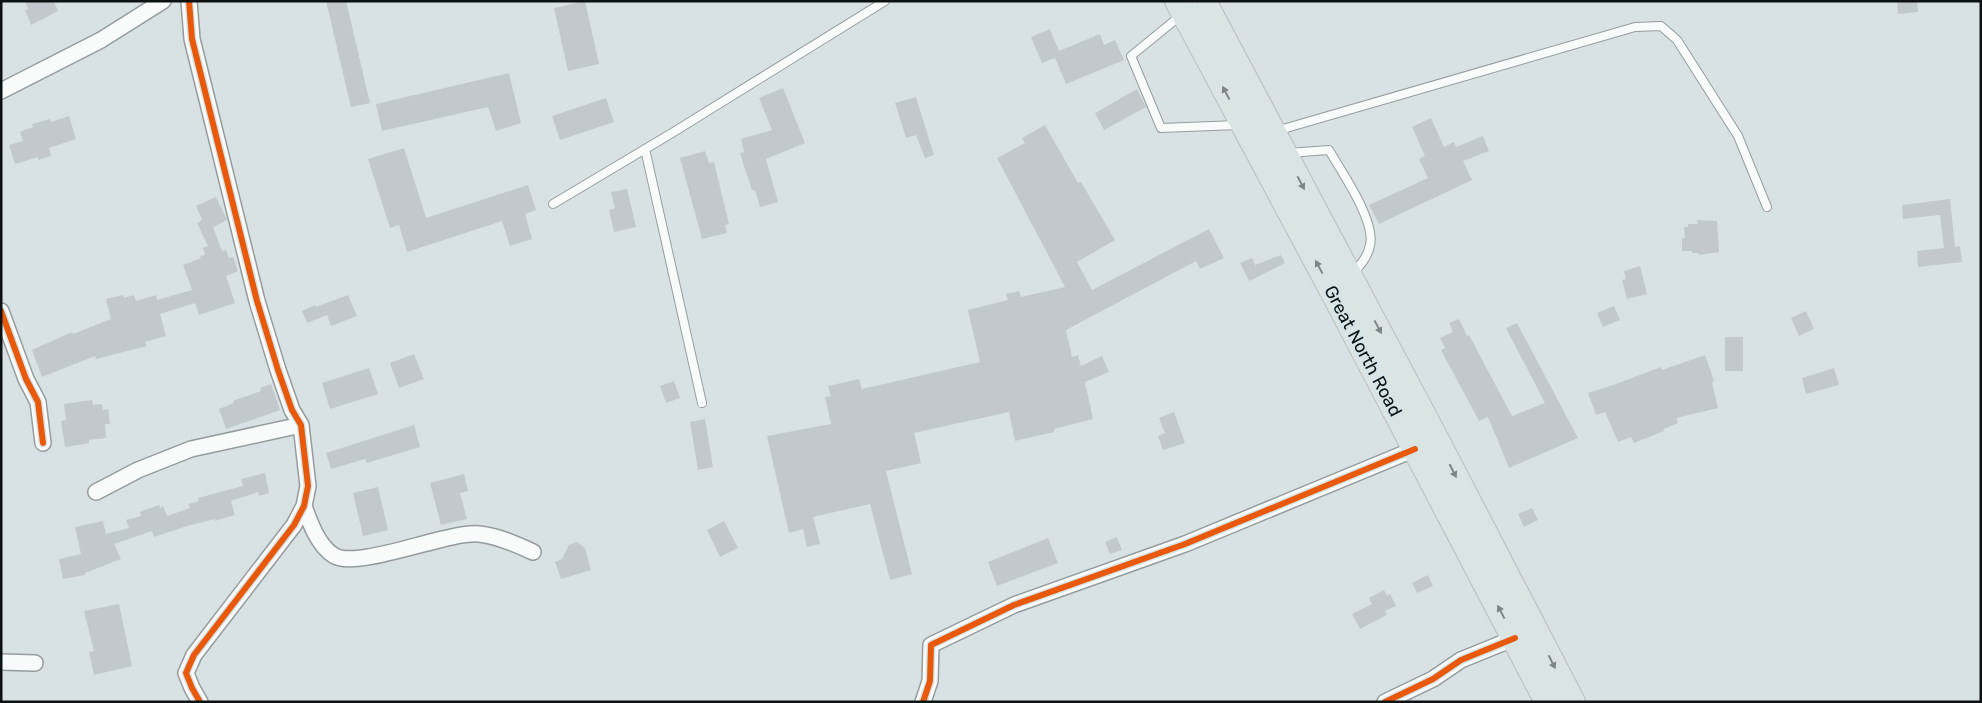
<svg xmlns="http://www.w3.org/2000/svg" width="1982" height="703" viewBox="0 0 1982 703" font-family="Rubik,sans-serif">
  <rect width="100%" height="100%" fill="#d9e2e3"/>
  <path fill="#c2c9cb" d="M25 1H54L58 11 31 25 25 10 28 9Z
    M326 1H346L370 103 351 107Z
    M585 1 599 64 568 71 554 8Z
    M1897 1H1917L1918 12 1898 14Z
    M1050 29 1059 51 1100 34 1104 45 1115 40 1124 60 1066 84 1055 58 1042 63 1031 37Z
    M509 73 521 123 496 131 488 107 382 131 376 104Z
    M783 88 805 143 766 159 778 202 760 207 755 190H752L744 166 740 153 744 152 741 139 772 130 759 98Z
    M1137 89 1146 107 1104 130 1095 113Z
    M916 97 934 155 925 158 916 135 906 138 895 103Z
    M606 98 614 122 560 140 552 116Z
    M69 116 76 139 49 148 51 156 38 160V157L15 164 9 145 23 141 20 132 33 127 32 124 50 119 51 122Z
    M1431 118 1444 147 1454 142 1456 147 1483 136 1489 151 1463 161 1472 180 1379 224 1369 205 1428 178 1419 159 1425 156 1412 127Z
    M1045 125 1078 183 1081 182 1115 240 1077 262 1092 290 1209 229 1224 258 1200 269 1196 261 1066 330 1072 357 1078 355 1081 366 1102 356 1109 372 1085 382 1093 419 1054 429V432L1015 441 1009 412 914 433 921 463 886 471 912 574 890 580 870 504 813 517 820 544 807 547 803 529 789 533 767 436 831 424 825 397 831 396 828 386 859 379 862 389 980 362 968 310 1008 300 1006 294 1019 291 1021 297 1065 287 997 158 1025 143 1022 138Z
    M404 148 426 218 528 185 536 210 525 214 532 239 510 246 502 221 407 252 399 225 390 228 368 159Z
    M705 151 709 163 714 162 729 224 725 225 727 233 702 239 680 158Z
    M627 189 636 227 614 232 609 210 615 208 611 192Z
    M216 197 227 220 213 227 222 251 226 250 229 258 233 257 238 271 226 276 235 303 199 315 195 303 160 314 166 336 145 342 147 346 96 359 95 356 42 377 32 350 72 332 73 334 111 319 106 299 123 295 124 298 134 295 136 301 156 295 157 300 192 290 183 265 201 258 200 256 205 255 203 248 208 246 197 223 202 220 196 206Z
    M1950 199 1955 247 1960 246 1962 262 1918 267 1917 251 1944 248 1940 215 1903 219 1902 205Z
    M1697 220 1717 221 1719 252 1699 255V253H1692V251H1682V238H1685L1684 227H1688V224H1698Z
    M1281 255 1285 263 1249 281 1240 263 1252 258 1255 265Z
    M1640 266 1647 294 1627 299 1622 280 1626 279 1624 271Z
    M348 295 357 316 331 326 327 315 307 323 302 311 315 305 316 307Z
    M1614 306 1620 320 1603 327 1597 313Z
    M1806 311 1814 329 1799 336 1791 318Z
    M1459 319 1467 336 1469 335 1512 416 1545 403 1506 328 1517 323 1578 438 1509 468 1488 417 1479 421 1441 350 1445 348 1440 338 1453 332 1449 323Z
    M1725 337H1743V371H1725Z
    M414 354 424 379 399 388 390 363Z
    M1705 355 1714 381 1712 382 1718 408 1676 418 1678 423 1664 429V431L1634 443 1631 437 1618 442 1605 412 1596 415 1588 393 1616 384 1661 367 1662 370Z
    M369 368 378 394 330 409 322 383Z
    M1834 368 1839 385 1806 394 1802 378Z
    M674 381 680 398 666 403 660 386Z
    M271 384 280 410 226 429 219 409 234 403 233 401 261 391 260 388Z
    M92 400 93 405 102 404 103 410 108 409 110 424H105L106 438 89 440V443L84 444 65 447 61 421 66 420 64 404Z
    M1174 412 1185 443 1163 450 1158 436 1165 433 1159 418Z
    M705 419 713 467 698 470 690 422Z
    M414 425 420 447 367 463 365 459 331 469 326 453Z
    M265 473 269 493 259 496 258 492 231 501 235 515 215 521V519L187 526 154 537 152 531 114 544 121 559 85 573V575L63 579 59 559 81 554 75 527 103 521 106 534 129 528 126 520 141 516 140 512 145 510 159 505 160 508 163 506 167 516 190 508 188 504 199 501 198 498 243 486 241 479Z
    M464 474 468 491 460 493 467 519 441 525 430 483Z
    M378 487 388 530 363 536 353 493Z
    M1532 508 1538 520 1524 527 1518 514Z
    M724 521 738 548 720 557 707 530Z
    M1117 537 1122 550 1110 554 1105 542Z
    M1048 538 1058 563 997 586 988 562Z
    M577 542 585 548 591 570 561 579 555 562 562 559 569 545Z
    M1428 575 1433 586 1417 593 1412 583Z
    M1384 590 1387 596 1390 594 1396 606 1385 611 1387 615 1360 629 1352 614 1372 604 1369 598Z
    M119 604 132 666 94 675 89 652 94 651 84 611Z"/>
  <g fill="none" stroke-linecap="round" stroke-linejoin="round">
    <g stroke="#959c9d" stroke-width="10">
      <path id="service" d="M1180 16 1131 56 1161 128 1238 125
        M1276 131 1635 27 1661 26 1677 40 1738 136 1767 207
        M645 149 702 403
        M1288 153 1329 150C1341 171 1376 221 1370 245 1368 257 1360 266 1352 274
        M553 204 672 133 885 1"/>
    </g>
    <g stroke="#959c9d" stroke-width="18">
      <path id="minor" d="M189 1 192 39 257 301 278 370 292 410 301 425 308 486 304 506 294 525 194 655 186 673 192 688 200 702
        M1 91 101 40 163 1
        M1 311 26 379 38 402 43 443
        M96 492 138 470 191 449 301 425
        M304 506C310 523 318 545 333 555 356 571 447 531 479 534 498 536 516 544 533 552
        M1 662 35 663
        M923 702 930 681 931 645 1014 605 1185 544 1415 449
        M1385 702 1433 679 1461 660 1515 638"/>
    </g>
    <g stroke="#b8bcbc" stroke-width="26">
      <path id="primary" d="M1177 1 1334 295 1547 702
        M1204 1 1436 438 1573 702"/>
    </g>
    <use href="#service" stroke="#f9fbfb" stroke-width="8"/>
    <use href="#minor" stroke="#f9fbfb" stroke-width="15"/>
    <use href="#primary" stroke="#dae4e2" stroke-width="24"/>
    <g stroke="#d5e5e7" stroke-width="9">
      <path id="cycleway" d="M189 1 192 39 257 301 278 370 292 410 301 425 308 486 304 506 294 525 194 655 186 673 192 688 200 702
        M1 311 26 379 38 402 43 443
        M923 702 930 681 931 645 1014 605 1185 544 1415 449
        M1385 702 1433 679 1461 660 1515 638"/>
    </g>
    <use href="#cycleway" stroke="#e8590c" stroke-width="6"/>
  </g>
  <defs><path id="oneway-solid" d="M-6-.8H1V-3.2L6.5 0L1 3.2V.8H-6Z" transform="scale(1.25)"/></defs>
  <g fill="#7d8684">
    <use href="#oneway-solid" transform="translate(1226 93) rotate(-118)"/>
    <use href="#oneway-solid" transform="translate(1301 183) rotate(62)"/>
    <use href="#oneway-solid" transform="translate(1319 267) rotate(-118)"/>
    <use href="#oneway-solid" transform="translate(1378 327) rotate(62)"/>
    <use href="#oneway-solid" transform="translate(1453 471) rotate(63)"/>
    <use href="#oneway-solid" transform="translate(1501 612) rotate(-118)"/>
    <use href="#oneway-solid" transform="translate(1552 662) rotate(63)"/>
  </g>
  <g text-anchor="middle" stroke-width="4" stroke-linejoin="round" paint-order="stroke">
    <g font-size="18" fill="#0c1212" stroke="#d5e5e7">
      <text transform="translate(1363 351) rotate(62)" y="6">Great North Road</text>
    </g>
  </g>
  <rect width="1982" height="703" fill="none" stroke="#0c1212" stroke-width="5"/>
</svg>
